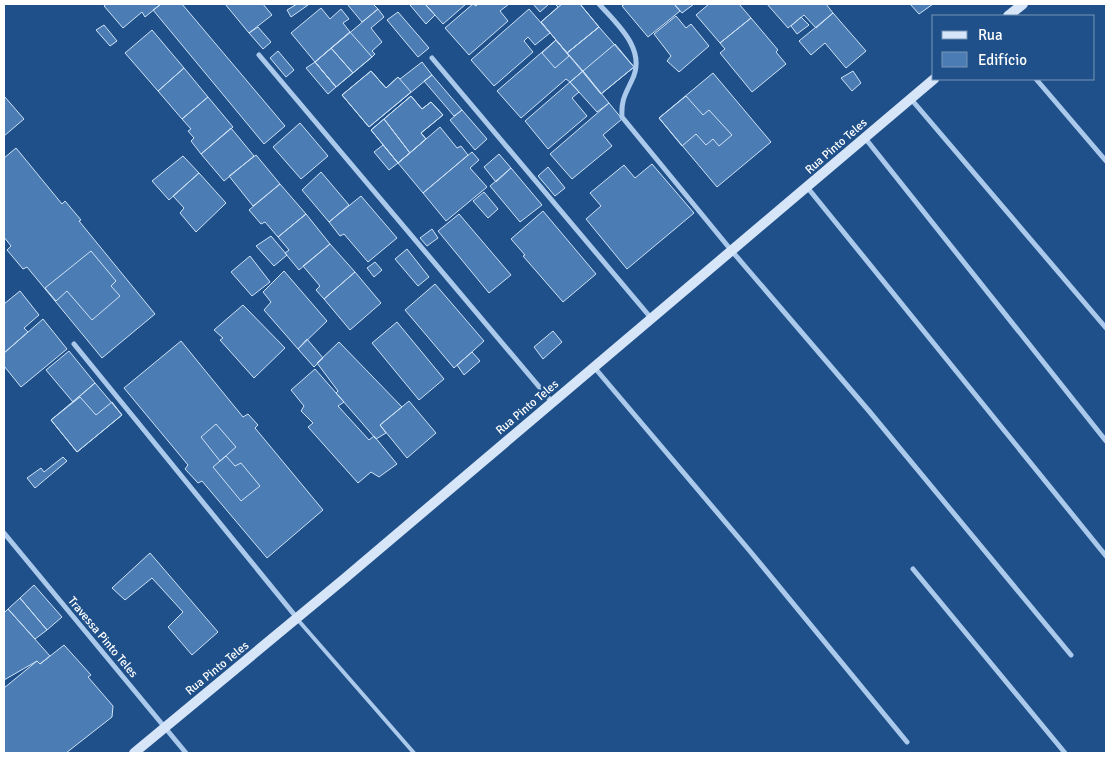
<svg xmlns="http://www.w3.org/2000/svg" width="1110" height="757" viewBox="0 0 1110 757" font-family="Signika,sans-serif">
  <rect width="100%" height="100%" fill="#1f5089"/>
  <path fill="#4b7cb3" stroke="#cfe3f8" d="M107 4H161L145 17 142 12 123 28 104 6Z
    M161 4H182L285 126 264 144 153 10Z
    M225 4H263L272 15 249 33Z
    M297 4 308 5 291 17 287 10Z
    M347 4H373L378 9 362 22Z
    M412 4H425L435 15 426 24 410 5Z
    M425 4H466L443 24Z
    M473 4 476 6 478 4H509L500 11 508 21 469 55 445 28Z
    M533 4H549L540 12Z
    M555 4H580L599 27 567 53 541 22 558 7Z
    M562 4H580L599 27 567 53 541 22Z
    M625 4H674L680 11 648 37 622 6Z
    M674 4H694L682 13Z
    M709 4H739L751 18 720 43 696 15Z
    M767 4H826L833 13 816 28 804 15 788 28Z
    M910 4H933L919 14Z
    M321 8 330 19 341 9 349 19 343 23 350 32 315 62 291 33Z
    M378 9 384 17 371 28 382 42 372 51 375 54 372 57 336 87 315 62Z
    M529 9 550 33 535 45 528 37 524 41 533 52 494 86 471 60Z
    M398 12 429 48 418 57 387 20Z
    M833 13 866 51 846 68 825 43 811 55 799 41Z
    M676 16 686 28 691 24 709 46 679 72 667 61 671 56 654 34Z
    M801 17 809 25 797 34 791 26Z
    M751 18 778 50 776 52 786 64 752 92 720 53 725 49 720 43Z
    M104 25 117 41 110 46 96 30Z
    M258 27 271 42 263 49 249 33Z
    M599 27 634 67 601 94 567 53Z
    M152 30 184 68 158 91 125 53Z
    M350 32 372 57 353 73 331 48Z
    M556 40 583 71 570 82 566 79 521 118 497 91Z
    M556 40 569 56 555 68 542 53Z
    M615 44 634 67 601 94 583 71Z
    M331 48 353 73 336 87 315 62Z
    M278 51 294 70 286 77 270 58Z
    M315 62 336 87 328 94 306 68Z
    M422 62 432 75 369 127 342 95 371 71 386 88 398 77 400 79Z
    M184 68 208 97 182 119 158 91Z
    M371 71 386 88 398 77 411 92 369 127 342 95Z
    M583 71 609 103 597 112 570 82Z
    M853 71 861 83 852 91 841 78Z
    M713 73 771 142 717 187 659 118Z
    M432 75 462 110 454 116 424 81Z
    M570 82 579 92 572 98 587 116 548 149 525 121Z
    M4 96 24 119 4 136Z
    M411 96 422 109 431 102 443 115 421 133 426 139 398 163 371 130Z
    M411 96 422 109 431 102 443 115 421 133 426 139 410 153 384 119Z
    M686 96 703 115 709 110 732 135 719 146 713 139 706 145 696 134 682 146 659 118Z
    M208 97 233 127 201 154 191 141 194 138 188 131 191 129 182 119Z
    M609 103 622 119 603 135 612 146 572 179 550 154Z
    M462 110 487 139 475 150 450 120Z
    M384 119 410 153 398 163 371 130Z
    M300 123 328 156 301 179 273 147Z
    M440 127 457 148 461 146 468 155 423 193 398 163Z
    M231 128 254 156 224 181 201 154Z
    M383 145 398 163 389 170 374 152Z
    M16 148 62 204 65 201 81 220 79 221 155 314 102 358 27 267 23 269 7 250 11 246 4 237V158Z
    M472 152 479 160 470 168 487 187 446 221 423 193Z
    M499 154 511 168 496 182 484 167Z
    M256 155 280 184 253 206 229 176Z
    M183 156 199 173 169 200 152 181Z
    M652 164 694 213 627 269 586 219 601 206 590 193 624 165 635 178Z
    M548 167 565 188 555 196 538 176Z
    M511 168 542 205 520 222 490 186Z
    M321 172 349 205 329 222 302 190Z
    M199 173 226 203 196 232 180 213 184 208 173 196Z
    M280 184 306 214 278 237 265 222 261 224 249 210Z
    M484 192 498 209 488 218 473 201Z
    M361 196 397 238 368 262 344 234 340 236 329 222Z
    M543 211 596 274 563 302 523 256 525 255 511 239Z
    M306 214 330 244 299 270 285 253 289 250 278 237Z
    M459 214 511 275 489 293 438 231Z
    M432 229 438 238 427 246 420 238Z
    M271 236 287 255 274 266 256 246Z
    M330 244 355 272 324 299 316 290 320 286 303 266Z
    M407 249 429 277 418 286 395 259Z
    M91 251 116 281 111 286 120 296 92 320 67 291 56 301 45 288Z
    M250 256 270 282 252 296 231 272Z
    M375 262 382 270 374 277 367 268Z
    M284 271 327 321 298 349 264 310 271 302 263 292Z
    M355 272 381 303 350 330 324 299Z
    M435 284 484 341 454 368 405 310Z
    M20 291 39 315 24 328 28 332 4 353V304Z
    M243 305 285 348 254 378 220 340 223 338 214 330Z
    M43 319 67 349 21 387 4 366V353Z
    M397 322 444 379 419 400 372 343Z
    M553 331 562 342 543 359 534 347Z
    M307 339 323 358 314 367 298 349Z
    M181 341 243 417 248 414 258 425 255 428 323 510 267 558 202 481 198 483 185 469 188 465 124 388Z
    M339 342 402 407 380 425 386 433 376 439 336 393 338 391 317 363Z
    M69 351 95 383 73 402 46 370Z
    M472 352 480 361 464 375 457 365Z
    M315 369 344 402 338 406 369 440 374 436 397 464 379 477 371 472 358 483 308 427 313 423 301 411 304 406 291 390Z
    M95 383 122 415 77 452 51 420Z
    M80 397 96 415 112 402 122 415 77 452 51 420Z
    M409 401 436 433 407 458 380 425Z
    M216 424 236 447 220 461 201 437Z
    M226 456 235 466 241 463 260 486 241 501 213 467Z
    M63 457 67 461 35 488 27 478 41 468 44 472Z
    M150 553 218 632 192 655 168 627 183 612 152 578 125 600 112 588Z
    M34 585 62 617 47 630 20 598Z
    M20 598 47 630 35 639 8 609Z
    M8 609 50 656 40 664 37 661 4 680V613Z
    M64 645 91 675 88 677 113 706 112 717 66 753H5L4 751V688L37 661 40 664Z"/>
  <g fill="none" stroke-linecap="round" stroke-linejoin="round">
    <path stroke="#aac9eb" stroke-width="4" d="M298 620 414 753"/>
    <path stroke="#aac9eb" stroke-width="5" d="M599 4C618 25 647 50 632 80 625 95 621 100 622 117L731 250 869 411 1071 655
      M259 55 552 402
      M432 58 651 318
      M1036 79 1106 161
      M911 99 1106 328
      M865 138 1106 441
      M807 187 1106 556
      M74 344 297 618
      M594 367 749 550 907 742
      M4 533 186 753
      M913 569 1065 753"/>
    <path stroke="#d6e5f8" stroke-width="10" d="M1008 16 1023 4
      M134 753 344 579 934 79"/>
  </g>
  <g text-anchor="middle" stroke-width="5" stroke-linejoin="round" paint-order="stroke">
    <g font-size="12" fill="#fff" stroke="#1f5089">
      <text transform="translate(836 146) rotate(-41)" y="4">Rua Pinto Teles</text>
      <text transform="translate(527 407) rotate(-40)" y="4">Rua Pinto Teles</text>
      <text transform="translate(103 637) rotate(50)" y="4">Travessa Pinto Teles</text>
      <text transform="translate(217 668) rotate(-39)" y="4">Rua Pinto Teles</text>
    </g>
  </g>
  <rect width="1110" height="757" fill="none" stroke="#ffffff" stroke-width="10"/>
  <rect x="932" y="15" width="162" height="65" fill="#1f5089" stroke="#7996b8"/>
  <rect x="942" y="31" width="25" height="8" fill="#d6e5f8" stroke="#7996b8"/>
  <text x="978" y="40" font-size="15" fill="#ffffff">Rua</text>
  <rect x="942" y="52" width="25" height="15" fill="#4b7cb3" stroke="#7996b8"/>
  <text x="978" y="65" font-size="15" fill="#ffffff">Edifício</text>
</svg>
